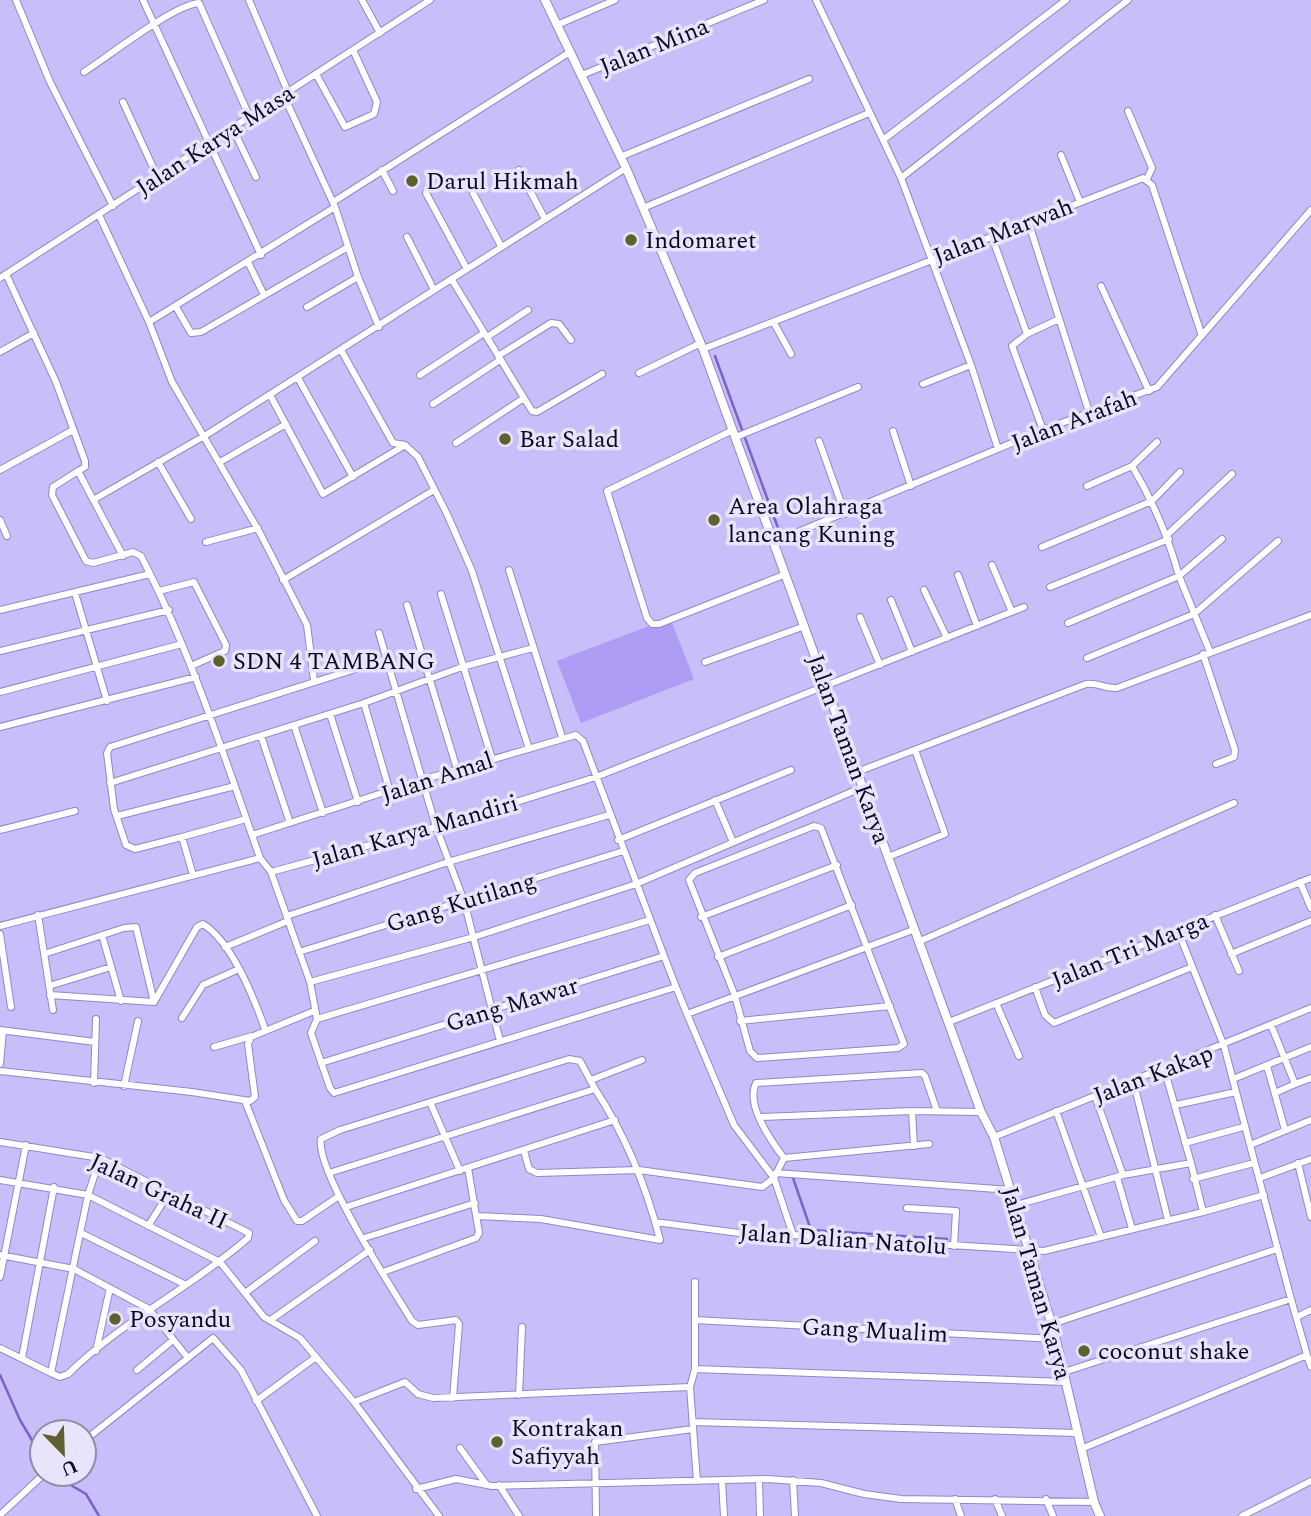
<svg xmlns="http://www.w3.org/2000/svg" width="1311" height="1516" viewBox="0 0 1311 1516" font-family="Spectral,serif">
  <rect width="100%" height="100%" fill="#c8bef9"/>
  <path fill="#ad9bf4" d="M670 618 694 679 581 723 557 661Z"/>
  <g fill="none" stroke-linecap="round" stroke-linejoin="round">
    <path stroke="#7c61ce" stroke-width="2.5" d="M715 356 781 536
      M793 1178 811 1230 947 1239
      M0 1375 20 1420 42 1457
      M52 1474 86 1494 99 1516"/>
    <g stroke="#9386cc" stroke-width="8">
      <path id="minor" d="M16 0 50 82 113 206
        M143 0 261 255
        M249 0 288 92
        M362 0 380 33
        M816 0 883 140
        M557 25 615 0
        M84 72C109 56 173 5 199 3L250 118
        M316 74 345 127 374 114 377 102 353 50
        M582 75 764 0
        M284 96 335 207 358 277 379 327
        M123 102 157 176
        M1128 111 1152 168 1147 179
        M233 129 256 177
        M1061 155 1080 202
        M620 157 809 79
        M382 170 393 191
        M519 170 545 219
        M901 178 883 140 1066 0
        M426 193 467 269
        M473 193 501 246
        M333 202 570 52
        M643 208 869 113
        M99 215 149 322 172 382 260 533 307 625 314 680
        M1028 221 1089 412
        M407 237 434 290
        M992 237 1027 334 1057 320
        M248 262 264 295
        M6 274 56 382 85 461V467L78 471 123 556
        M0 278 430 0
        M452 280 524 398
        M1101 286 1149 391
        M176 307 191 333 201 332 348 247
        M307 307 358 277
        M149 322 335 207
        M774 323 791 354
        M1027 334 1012 346 1043 430
        M487 337 528 310
        M703 349 1143 178 1152 185 1202 336
        M341 350 393 443 405 445 418 457 447 514 472 571 529 749
        M0 352 34 333
        M498 356 551 323 559 324 571 340
        M639 373 701 343
        M420 375 484 333
        M298 378 353 477
        M923 384 971 365
        M270 395 323 494 402 447
        M433 404 500 360
        M733 430 607 491 647 618 652 624H659L786 574
        M893 431 911 486
        M736 437 858 387
        M819 441 845 514
        M456 443 524 398 532 411 537 412 602 374
        M998 449 971 365 901 178 1128 0
        M158 462 191 519
        M220 462 286 424
        M1132 466C1153 501 1168 536 1179 576L1222 539
        M0 470 73 430
        M78 471 53 487 52 495 86 561 93 563 133 552 141 556C191 652 224 756 260 858
        M1087 486 1132 466 1157 442
        M93 500 206 435 626 168
        M0 520 7 536
        M1167 535 1232 474
        M206 542 258 528
        M774 542 1043 430 1157 387 1311 210
        M1042 547 1152 501 1180 472
        M992 565 1012 612
        M509 570 562 737
        M958 575 977 626
        M283 580 434 490
        M1050 587 1169 539
        M924 590 947 638
        M159 591 194 582 226 645 225 651 191 666
        M75 593 107 701
        M441 594 492 759
        M891 600 912 652
        M407 605 457 769
        M0 610 150 574
        M860 617 880 665
        M1068 623 1179 576 1210 652
        M379 633 436 827 464 901 500 1041
        M0 651 169 610
        M1203 654 1235 750 1234 757 1216 764
        M1087 658 1194 614 1278 541
        M705 662 805 626
        M0 692 182 644
        M364 703 390 792
        M330 714 358 802
        M294 725 323 813
        M0 727 196 677
        M261 736 290 823
        M857 772 1086 684C1098 682 1105 689 1117 688L1311 615
        M110 783 364 703 462 667 533 648
        M715 800 733 842
        M117 816 235 786
        M814 826 821 828 904 1044 898 1048 757 1058 750 1051 735 996 689 880 695 873Z
        M0 830 75 811
        M252 835 422 780 576 735 583 741 664 956
        M182 837 135 849 126 845 114 809 107 753 110 747 387 659
        M618 840 791 770
        M888 857 945 834 915 750
        M271 872 310 982 317 1019 311 1033 330 1088 334 1093 676 987 664 956 321 1063
        M193 875 182 837 246 819
        M1300 882 1311 908
        M38 915 53 1010
        M1215 915 1239 971
        M287 916 448 862 609 815
        M701 917 837 865
        M0 926 260 858 271 872 436 827 596 777 1024 607
        M1178 931 1224 1046 1250 1145 1311 1120
        M0 934 11 1007
        M102 935 121 1001
        M918 942 1234 803
        M225 947 288 921
        M299 952 623 851
        M44 954 124 928 136 927 154 1002
        M1231 954 1311 921
        M718 957 852 905
        M310 982 474 937 636 884 863 787
        M49 986 111 967
        M676 987 687 1014 913 930
        M1035 987 1045 1015 1054 1023 1192 967
        M50 995 154 1002 197 927 203 924C232 942 254 998 265 1029
        M996 1003 1019 1056
        M182 1018 203 985 239 969
        M317 1019 650 920
        M740 1021 890 1006
        M949 1022 1311 878
        M1271 1025 1295 1084 1311 1078
        M0 1030 95 1042
        M214 1047 252 1036
        M0 1064 3 1031
        M1267 1066 1285 1130
        M0 1071 192 1092 250 1101 255 1097 248 1044 251 1037 314 1011
        M1233 1079 1311 1047
        M591 1080 642 1060
        M1133 1080 1168 1220
        M94 1083 96 1019
        M124 1086 138 1021
        M1275 1093 1295 1084
        M1095 1096 1123 1175
        M245 1101 284 1200 297 1221H302L339 1196
        M430 1102 460 1171
        M1176 1105 1236 1092
        M912 1111 914 1146
        M1056 1111 1101 1237
        M760 1117 912 1111 981 1112
        M994 1137 1311 1008
        M0 1142 100 1158 249 1233 248 1238C192 1287 122 1321 68 1374L60 1377 51 1373 88 1195 100 1158
        M1185 1143 1243 1127
        M524 1151 529 1169 537 1173 639 1170 762 1187 774 1178 734 1125 687 1014
        M784 1158 929 1144
        M1298 1163 1311 1217
        M329 1173 595 1089C626 1136 646 1185 660 1240L541 1219 477 1216
        M776 1173 1011 1190
        M1117 1177 1132 1229
        M1260 1178 1311 1159
        M1193 1179 1254 1163
        M0 1180 88 1195 220 1262 264 1317 300 1338 354 1402 439 1516
        M1016 1205 1123 1175 1191 1163 1164 1068
        M346 1207 615 1120
        M907 1208 956 1211 954 1246
        M1203 1212 1264 1195
        M655 1222 778 1238 793 1235 1044 1251 1203 1212 1191 1163
        M148 1226 169 1193
        M81 1233 186 1285
        M793 1235 774 1178 784 1158C771 1141 745 1105 756 1083L922 1073 925 1076 937 1111
        M364 1238 475 1203
        M0 1255 74 1269 149 1309 188 1358
        M383 1272 476 1238 479 1233 468 1168
        M0 1277 26 1145
        M695 1282V1369
        M245 1293 315 1241
        M1291 1299 1307 1355
        M1297 1317 1311 1310
        M272 1319 370 1250
        M695 1320 1056 1339
        M1052 1324 1277 1249
        M0 1348 51 1373
        M96 1351 110 1288
        M22 1358 54 1187
        M137 1370 173 1340
        M1064 1372 1291 1299 1250 1145
        M519 1395 522 1327
        M453 1398 459 1324 456 1320 418 1325 412 1321C393 1290 315 1170 321 1139L340 1130 569 1059 580 1061 595 1089
        M256 1401 316 1357
        M354 1402 405 1382 418 1394 433 1398 690 1387
        M693 1422 1077 1433
        M84 1441 213 1338 241 1370 317 1516
        M460 1448 486 1484
        M1081 1449 1307 1355 1311 1367
        M759 1480 760 1516
        M793 1480 795 1516
        M697 1481 690 1387 695 1369 1066 1382
        M722 1481 724 1516
        M499 1485 519 1516
        M416 1489 456 1479 492 1486 768 1479 821 1483 864 1494 901 1499 1094 1502
        M955 1499 961 1516
        M995 1499 1002 1516
        M1046 1499 1053 1516
        M0 1515 44 1474
        M596 1516 595 1442 693 1429
        M1242 1516 1311 1481"/>
    </g>
    <g stroke="#9386cc" stroke-width="10">
      <path id="tertiary" d="M545 0 626 168 703 349 981 1112 994 1137 1054 1332 1094 1502 1100 1516"/>
    </g>
    <use href="#minor" stroke="#fff" stroke-width="6"/>
    <use href="#tertiary" stroke="#fff" stroke-width="8"/>
  </g>
  <g fill="#5e612e" stroke="#e7e4fb" stroke-width="2.5">
    <circle cx="412" cy="181" r="7"/>
    <circle cx="631" cy="240" r="7"/>
    <circle cx="505" cy="439" r="7"/>
    <circle cx="714" cy="520" r="7"/>
    <circle cx="219" cy="661" r="7"/>
    <circle cx="115" cy="1319" r="7"/>
    <circle cx="1084" cy="1351" r="7"/>
    <circle cx="497" cy="1442" r="7"/>
  </g>
  <g text-anchor="middle" stroke-width="7" stroke-linejoin="round" paint-order="stroke">
    <g font-size="24" fill="#0e0721" stroke="#e7e4fb">
      <text transform="translate(654 46) rotate(-22)" y="8">Jalan Mina</text>
      <text transform="translate(215 140) rotate(-33)" y="8">Jalan Karya Masa</text>
      <text transform="translate(1003 231) rotate(-21)" y="8">Jalan Marwah</text>
      <text transform="translate(1074 420) rotate(-21)" y="8">Jalan Arafah</text>
      <text transform="translate(849 749) rotate(70)" y="8">Jalan Taman Karya</text>
      <text transform="translate(437 777) rotate(-18)" y="8">Jalan Amal</text>
      <text transform="translate(415 831) rotate(-16)" y="8">Jalan Karya Mandiri</text>
      <text transform="translate(461 902) rotate(-17)" y="8">Gang Kutilang</text>
      <text transform="translate(1130 950) rotate(-22)" y="8">Jalan Tri Marga</text>
      <text transform="translate(512 1004) rotate(-17)" y="8">Gang Mawar</text>
      <text transform="translate(1153 1074) rotate(-21)" y="8">Jalan Kakap</text>
      <text transform="translate(159 1191) rotate(25)" y="8">Jalan Graha II</text>
      <text transform="translate(843 1239) rotate(4)" y="8">Jalan Dalian Natolu</text>
      <text transform="translate(1037 1283) rotate(74)" y="8">Jalan Taman Karya</text>
      <text transform="translate(875 1330) rotate(3)" y="8">Gang Mualim</text>
    </g>
    <g font-size="24" fill="#0e0721" stroke="#e7e4fb" text-anchor="start">
      <text x="426" y="189">Darul Hikmah</text>
      <text x="645" y="248">Indomaret</text>
      <text x="519" y="447">Bar Salad</text>
      <text x="728" y="514">Area Olahraga<tspan x="728" dy="28">lancang Kuning</tspan></text>
      <text x="233" y="669">SDN 4 TAMBANG</text>
      <text x="129" y="1327">Posyandu</text>
      <text x="1098" y="1359">coconut shake</text>
      <text x="511" y="1436">Kontrakan<tspan x="511" dy="28">Safiyyah</tspan></text>
    </g>
  </g>
  <g transform="translate(63 1453) rotate(157)"><circle r="33" fill="#e7e4fb" stroke="#908ca4" stroke-width="2"/>
  <path d="M0-5L12 26L0 18L-12 26Z" fill="#5e612e"/>
  <text y="-10" font-size="19" font-weight="bold" text-anchor="middle" fill="#0e0721">U</text>
  </g>
</svg>
